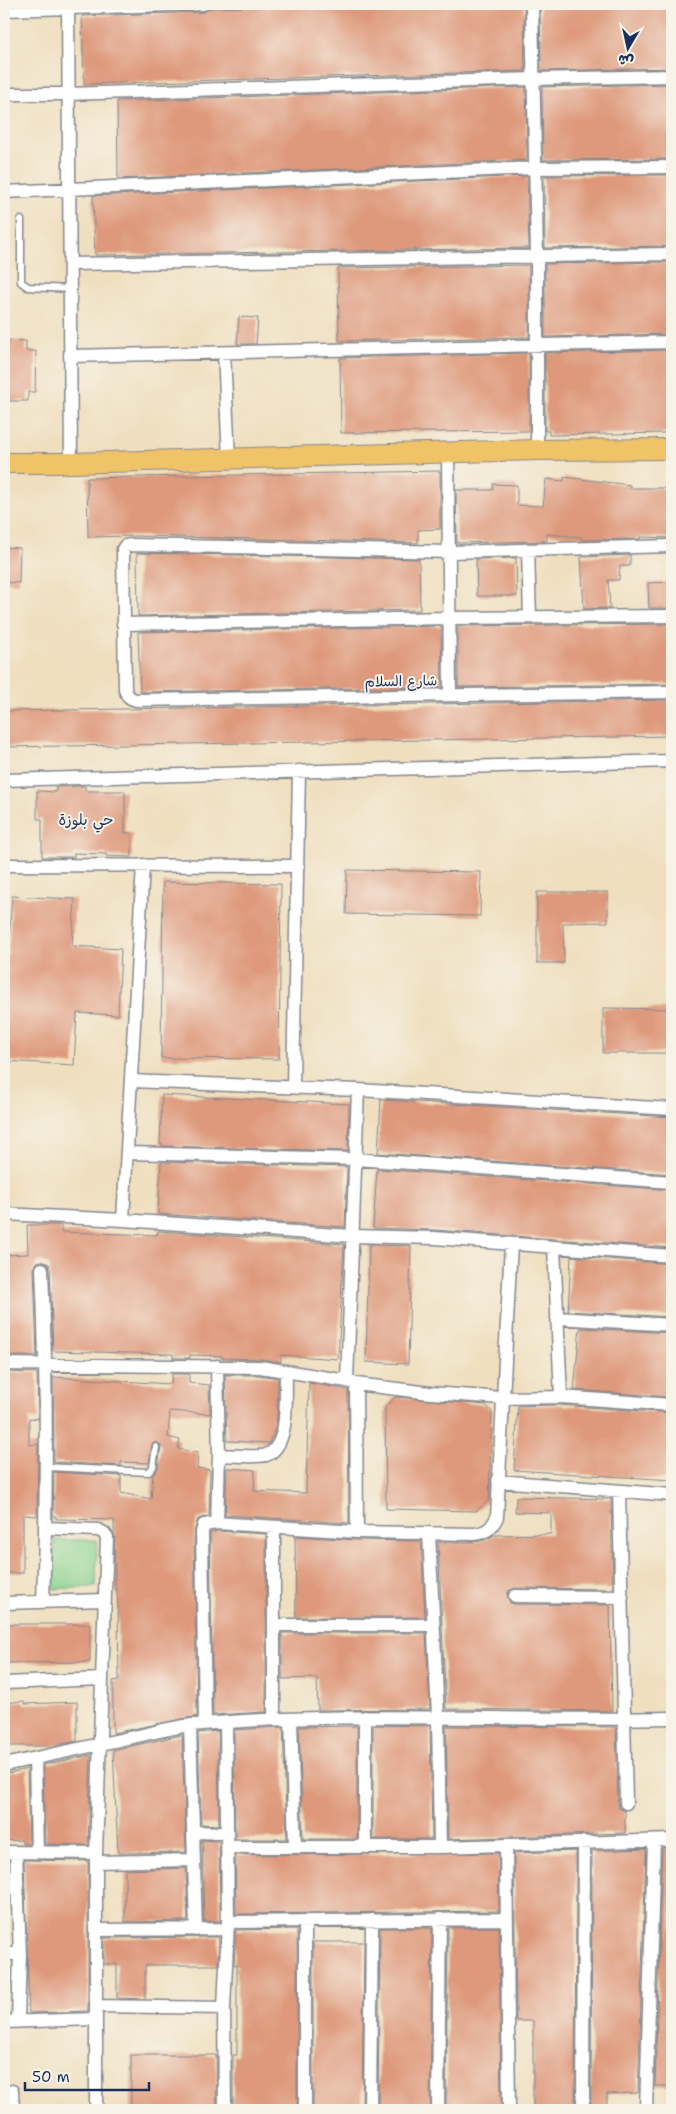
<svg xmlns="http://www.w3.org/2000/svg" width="676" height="2114" viewBox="0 0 676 2114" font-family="'Shantell Sans','Playpen Sans Arabic',sans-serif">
  <rect width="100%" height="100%" fill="#f7f3e8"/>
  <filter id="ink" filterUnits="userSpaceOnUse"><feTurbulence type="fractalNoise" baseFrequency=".02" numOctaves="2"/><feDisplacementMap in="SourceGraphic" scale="10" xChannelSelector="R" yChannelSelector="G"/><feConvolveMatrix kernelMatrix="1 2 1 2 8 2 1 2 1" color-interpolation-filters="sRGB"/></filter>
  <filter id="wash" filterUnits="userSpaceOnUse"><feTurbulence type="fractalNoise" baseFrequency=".0096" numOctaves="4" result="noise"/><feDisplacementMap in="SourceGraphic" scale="20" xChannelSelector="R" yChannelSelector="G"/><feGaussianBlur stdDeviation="1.12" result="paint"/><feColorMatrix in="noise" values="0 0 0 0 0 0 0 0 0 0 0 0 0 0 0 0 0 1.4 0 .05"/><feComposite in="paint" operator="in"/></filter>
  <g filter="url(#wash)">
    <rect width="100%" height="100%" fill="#efdfbf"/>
    <path fill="#89d18d" stroke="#528076" d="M54 1540H97L96 1587 53 1589Z"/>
    <g id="blocks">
      <path fill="#de997b" d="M381 4H524L525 71 84 84 82 16 203 12 210 8Z
        M540 4H672V68L541 71Z
        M672 84V159L543 160 542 87Z
        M526 87 527 160 118 179 117 101Z
        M672 175V246L545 248 544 176Z
        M527 176 529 248 95 255 93 196Z
        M672 262V334L545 337V264Z
        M529 265V337L339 341 338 268Z
        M239 317 258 318 256 344H237Z
        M4 340 26 341V351H36L35 392H28V401H4Z
        M672 350V433L549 435V431H545V353Z
        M529 353V431L341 433 340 358Z
        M440 471V529L418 530V543L137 536 88 537 87 478Z
        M564 477 630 485V488H672V538L640 537V539L581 540V537L547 534V541L457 543 456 490H493V484L517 485V505L543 506 546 479 564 481Z
        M4 547 20 548 19 583 4 582Z
        M137 553 419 559 420 610 138 616Z
        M630 555V566H620L619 580H608L610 608 584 609 581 557Z
        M516 558 517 596H477L476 559Z
        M671 582 672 608H649L648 583Z
        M672 624V684L458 687V626Z
        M441 626 442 687 140 692 138 632Z
        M672 700V736L4 747V711Z
        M85 786V791H125V833H132V857L106 856V854L74 853V857H42V819H37V791L56 792V787Z
        M347 870 481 872 480 916 346 914Z
        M163 882 281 884 279 1059 161 1058Z
        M537 892H608V922L563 923 564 963H537Z
        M12 896 75 899 72 946 121 949 118 1015 77 1013 74 1065 4 1061V955H8Z
        M603 1008 672 1009V1053H603Z
        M162 1095 349 1104 348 1151 162 1146V1144H160Z
        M381 1100 672 1117V1174L378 1153Z
        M161 1162 347 1167 345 1227 158 1214Z
        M377 1169 672 1190V1248L435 1230 373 1228Z
        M27 1225H61V1232L157 1235 158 1231 344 1244 338 1359 281 1355V1362L260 1359 222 1358V1356L190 1355V1358H173V1354L53 1351 50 1269 49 1264 42 1261 37 1262 34 1269 37 1356H4L5 1255 28 1254Z
        M369 1245 411 1246 408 1364 366 1362Z
        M571 1256 672 1264V1317L568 1311Z
        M580 1328 672 1333V1397L574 1390Z
        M4 1372 37 1373 38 1419 29 1418V1445L38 1444 37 1516 23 1515V1573H4Z
        M172 1374H189V1383L209 1385 210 1414 170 1411 168 1437 180 1440 178 1449 198 1453 197 1468 210 1470 209 1516 198 1519 194 1532 197 1716 113 1733V1681L119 1680 118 1608 117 1589 115 1590 114 1520 56 1519V1516H53L54 1472 121 1476V1493L151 1499 153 1475 158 1468 161 1446 157 1442 152 1444 149 1463 121 1462V1466L54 1462 53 1377 171 1384Z
        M225 1375H259L278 1378 277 1417 275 1429 269 1443 227 1441Z
        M309 1383 348 1390 349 1523 225 1515 227 1468 255 1470 254 1491 306 1493Z
        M395 1397 486 1405 492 1412 489 1500 476 1511 386 1509 385 1408Z
        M558 1405 672 1413V1480L514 1470 518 1406Z
        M516 1497 611 1499 613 1589 515 1588 508 1591 507 1596 510 1603 515 1604 610 1605 612 1711 446 1709 438 1542H474L485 1540 494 1535 551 1534V1513L515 1512Z
        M217 1531 266 1534V1712L213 1715 210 1533Z
        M295 1536 356 1540 421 1541 425 1617H296Z
        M4 1624H90V1662L4 1663Z
        M282 1633H426L430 1709 318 1710 317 1678 282 1679Z
        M24 1701 25 1704 77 1702V1741L51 1746H4V1703Z
        M373 1725 430 1726 432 1839H373Z
        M357 1726V1839H303L299 1727Z
        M446 1726 616 1727 618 1803 619 1808 625 1811V1833L448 1839Z
        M283 1727 287 1839H235L234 1730Z
        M218 1731 219 1825 201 1824 198 1733Z
        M182 1735 186 1852 118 1853 113 1750Z
        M91 1755 88 1845 45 1844 43 1765Z
        M27 1769 29 1844H22V1840L4 1841V1774Z
        M202 1840 219 1841 220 1921H204Z
        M662 1848H672V2086H655Z
        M646 1849 638 2093 607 2094V2110H591L592 1851Z
        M576 1851 575 2110H533V2021H516L514 1853Z
        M498 1853 499 1911 236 1914 235 1855Z
        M24 1860 88 1861V2011L29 2013Z
        M186 1868 188 1921 125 1922V1870Z
        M499 1927 501 2110H446L448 1928Z
        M380 1928H432L430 2110H378Z
        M297 1929V2110H233V2055H237V1965H234L236 1930Z
        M219 1937 218 1965H145V1999L117 1998V1964H104V1938Z
        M313 1942H364L362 2110H313Z
        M131 2055H216L217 2110H131Z"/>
    </g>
  </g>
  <g filter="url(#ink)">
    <use href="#blocks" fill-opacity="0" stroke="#85878e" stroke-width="1"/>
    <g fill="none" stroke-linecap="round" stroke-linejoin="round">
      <g stroke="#85878e" stroke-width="9">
        <path id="lane" d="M21 220V282L28 287 71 289
          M47 1467 149 1472 153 1467 156 1447"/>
      </g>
      <g stroke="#85878e" stroke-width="15">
        <path id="street" d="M68 4 71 463
          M532 4 537 257V450
          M4 10 203 4
          M4 94H68L533 79 672 76
          M4 192 535 168 672 167
          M71 264 672 254
          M224 353 229 459
          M70 356 672 342
          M448 453 450 695
          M672 546 450 552 132 545 125 546 123 549 125 689C127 696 129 698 136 700L672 692
          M528 550 530 617
          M123 624 450 618 672 616
          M4 780 672 761
          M4 865 298 866
          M131 1081 358 1090 672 1109
          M293 1087 299 771
          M128 1153 355 1159 672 1182
          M4 1214 123 1220 352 1236 435 1238 672 1256
          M123 1220 143 865
          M554 1247 561 1397
          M42 1269C47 1380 47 1490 43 1602
          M557 1318 672 1325
          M4 1364 260 1367 347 1381
          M217 1366 219 1455 217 1523
          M356 1384 430 1393 503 1398 561 1397 672 1405
          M219 1455C231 1455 255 1458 266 1455 291 1446 285 1394 286 1372
          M498 1481 672 1495
          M619 1491 626 1803
          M274 1527V1719
          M46 1528 98 1530 104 1533 107 1537 96 1853V2110
          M357 1532 356 1384 347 1381 358 1090
          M429 1533 438 1716 440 1847
          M515 1596 622 1597
          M4 1603 104 1600
          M275 1625H434
          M4 1683 102 1679
          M291 1719 295 1846
          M205 1724 202 1532 204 1525 217 1523 357 1532 474 1534C486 1533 492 1528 497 1517L511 1244
          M190 1725 196 1930
          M35 1759 37 1852
          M4 1765C47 1756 90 1746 133 1737 152 1733 173 1727 192 1725 352 1710 512 1722 672 1718
          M194 1832 227 1833
          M506 1845 509 2110
          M228 1847H440L672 1840
          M365 1847V1717
          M4 1852 96 1853
          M16 1852 20 1954 18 2021
          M96 1862 194 1860
          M305 1921V2110
          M228 1922 506 1919
          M95 1930 228 1929
          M4 1954H20
          M96 2006 224 2008
          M4 2022 95 2019
          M12 2091 13 2110
          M225 2110 224 2008 228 1922 226 1722
          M370 2110 372 1920
          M438 2110 440 1919
          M583 2110 584 1842
          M646 2110 654 1841"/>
      </g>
      <g stroke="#85878e" stroke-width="22">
        <path id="primary" d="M4 463H71L537 450 672 449"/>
      </g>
      <use href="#lane" stroke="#fff" stroke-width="6"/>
      <use href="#street" stroke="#fff" stroke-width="12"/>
      <use href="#primary" stroke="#f0c369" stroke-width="20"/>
    </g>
  </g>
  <g text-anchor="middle" stroke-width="4" stroke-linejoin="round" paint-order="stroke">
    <g font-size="14" fill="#1b2f5e" stroke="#f7f3e8">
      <text transform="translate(401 681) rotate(-1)" y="5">شارع السلام</text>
    </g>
    <g font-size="15" fill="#1b2f5e" stroke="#f7f3e8">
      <text x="86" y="825">حي بلوزة</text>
    </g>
  </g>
  <rect width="676" height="2114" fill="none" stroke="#f7f3e8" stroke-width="20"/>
  <g transform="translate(628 48) rotate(189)" stroke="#f7f3e8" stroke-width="4" paint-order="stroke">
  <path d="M0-4L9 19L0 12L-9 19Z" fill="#1b2f5e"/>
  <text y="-8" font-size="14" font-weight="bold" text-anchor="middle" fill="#1b2f5e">ش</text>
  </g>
  <path d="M25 2082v8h124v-8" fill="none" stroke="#1b2f5e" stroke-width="2.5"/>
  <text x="32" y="2082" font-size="15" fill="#1b2f5e" stroke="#f7f3e8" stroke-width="4" paint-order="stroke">50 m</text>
</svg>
